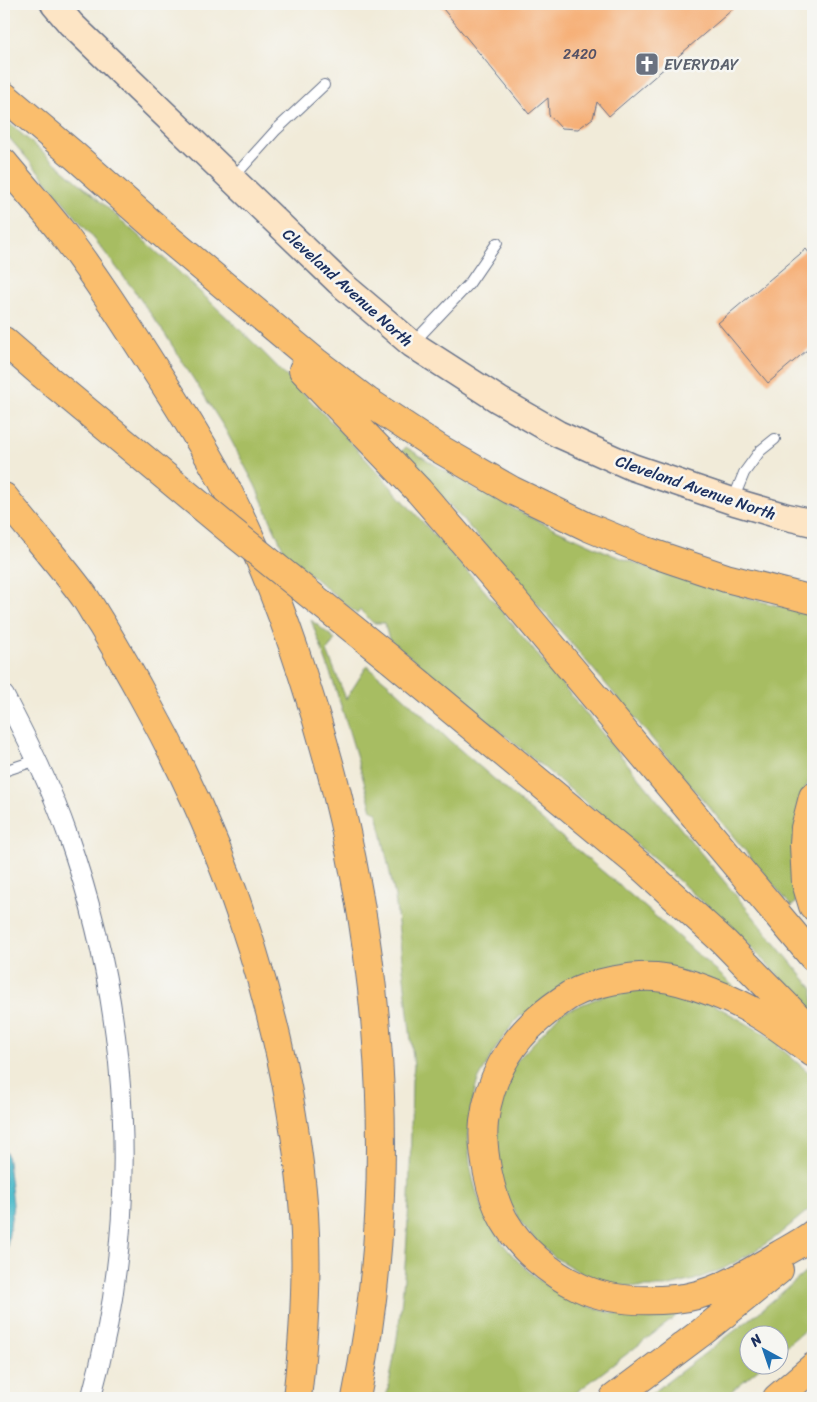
<svg xmlns="http://www.w3.org/2000/svg" width="817" height="1402" viewBox="0 0 817 1402" font-family="Sriracha,sans-serif">
  <rect width="100%" height="100%" fill="#f6f6f2"/>
  <filter id="ink" filterUnits="userSpaceOnUse"><feTurbulence type="fractalNoise" baseFrequency=".02" numOctaves="2"/><feDisplacementMap in="SourceGraphic" scale="10" xChannelSelector="R" yChannelSelector="G"/><feConvolveMatrix kernelMatrix="1 2 1 2 8 2 1 2 1" color-interpolation-filters="sRGB"/></filter>
  <filter id="wash" filterUnits="userSpaceOnUse"><feTurbulence type="fractalNoise" baseFrequency=".0096" numOctaves="4" result="noise"/><feDisplacementMap in="SourceGraphic" scale="20" xChannelSelector="R" yChannelSelector="G"/><feGaussianBlur stdDeviation="1.12" result="paint"/><feColorMatrix in="noise" values="0 0 0 0 0 0 0 0 0 0 0 0 0 0 0 0 0 1.4 0 .05"/><feComposite in="paint" operator="in"/></filter>
  <g filter="url(#wash)">
    <rect width="100%" height="100%" fill="#f1ebd9"/>
    <path fill="#a7bd62" stroke="#617660" d="M4 119 91 193 179 272 258 347 344 435 485 591 813 989V1012L735 931 660 864 389 639 384 623H373L360 610 357 614 285 553 255 485 225 429 165 334 133 289 100 246 38 171 4 132Z
      M406 447 476 490 536 520 613 555 680 579 771 604 813 614V773L805 789 792 862 796 903 791 906C664 753 537 598 401 452Z
      M311 620 335 639 327 651 346 699 367 666 397 691 450 741 558 834 645 907 742 994 686 973 520 1016C506 1032 495 1048 486 1066 483 1072 479 1077 477 1083 447 1182 499 1278 597 1309 617 1315 637 1317 657 1316 664 1316 668 1311 675 1312L677 1314 674 1318 569 1398H386C409 1295 410 1185 412 1080L414 1067 395 897 377 812 372 810C354 746 335 682 311 620Z
      M662 989 713 1004 780 1043 778 1046 813 1076V1206L776 1237 750 1254 723 1269 694 1280 665 1287H641L614 1285 586 1276 554 1257 538 1243 522 1224 507 1199 499 1178 496 1110 513 1065 561 1013 615 991Z
      M813 1266V1323L780 1351V1334H750V1364L763 1365 723 1398H646L758 1313Z"/>
    <path fill="#52becc" stroke="#367695" d="M4 1150 7 1154 13 1204 4 1269Z"/>
    <g id="blocks">
      <path fill="#f6b078" d="M439 4H729L733 9 609 116 597 102 593 118 578 129 561 128 549 115 548 98 529 114Z
        M806 249 813 258V345L768 383 718 323Z"/>
    </g>
  </g>
  <g filter="url(#ink)">
    <use href="#blocks" fill-opacity="0" stroke="#667189" stroke-width="1"/>
    <g fill="none" stroke-linecap="round" stroke-linejoin="round">
      <g stroke="#667189" stroke-width="12">
        <path id="lane" d="M232 179 276 130 324 85
          M412 344 469 284 497 243
          M733 500 744 473 760 451 775 439
          M4 771 37 760"/>
      </g>
      <g stroke="#667189" stroke-width="21">
        <path id="street" d="M4 695C28 741 51 787 68 836 131 1015 142 1214 91 1398"/>
      </g>
      <g stroke="#667189" stroke-width="29">
        <path id="secondary" d="M54 4 71 24 339 282 412 344 499 400 558 434 632 467 735 502 783 516 813 523"/>
      </g>
      <g stroke="#667189" stroke-width="30">
        <path id="highway" d="M4 96 75 156 171 241 317 363 367 401 438 448 511 490 588 527 646 551 726 578 813 600
          M4 163C22 185 42 207 60 230 94 274 124 321 154 368 178 405 202 443 223 482 255 543 281 608 302 673 379 904 405 1159 356 1398
          M4 341 42 374
          M303 370 419 491 511 597 813 957
          M4 497C30 530 59 562 84 596 90 605 96 616 102 625 117 650 132 676 146 702 232 856 290 1035 304 1213 308 1275 304 1337 297 1398
          M389 658 644 869 724 942 813 1033
          M813 797 805 828 804 845 806 883 813 906
          M813 1053C797 1041 781 1028 763 1017 736 1000 688 980 656 977 632 975 591 983 570 995 559 1002 548 1010 538 1019 508 1045 489 1081 484 1122 481 1150 490 1195 504 1220 521 1249 549 1273 579 1287 608 1301 643 1302 675 1299 713 1296 747 1274 779 1255 791 1248 803 1242 813 1234
          M614 1398 702 1332 779 1270
          M777 1398 813 1367"/>
      </g>
      <use href="#lane" stroke="#fff" stroke-width="10"/>
      <use href="#street" stroke="#fff" stroke-width="19"/>
      <use href="#secondary" stroke="#fde5c5" stroke-width="26"/>
      <use href="#highway" stroke="#fabe6d" stroke-width="28"/>
      <g stroke="#667189" stroke-width="30" stroke-linecap="butt">
        <path id="highway-bridge" d="M42 374 230 530 389 658"/>
      </g>
      <use href="#highway-bridge" stroke="#fabe6d" stroke-width="28"/>
    </g>
  </g>
  <defs>
    <g id="church-square" transform="scale(1.25)"><rect x="-9" y="-9" width="18" height="18" rx="4" fill="#6b7280" stroke="#f6f6f2"/><path d="M-1.2-6h2.4v3.5h3.3v2.4h-3.3V6h-2.4V-.1h-3.3v-2.4h3.3Z" fill="#fff"/></g>
  </defs>
  <g fill-rule="evenodd">
    <use href="#church-square" x="647" y="64"/>
  </g>
  <g text-anchor="middle" stroke-width="5" stroke-linejoin="round" paint-order="stroke">
    <g font-size="14" fill="#524f64">
      <text x="580" y="59">2420</text>
    </g>
    <g font-size="16" fill="#5b616d" stroke="#f6f6f2" text-anchor="start">
      <text x="664" y="70">EVERYDAY</text>
    </g>
    <g font-size="16" fill="#1b2f5e" stroke="#f6f6f2">
      <text transform="translate(348 287) rotate(42)" y="6">Cleveland Avenue North</text>
      <text transform="translate(696 487) rotate(19)" y="6">Cleveland Avenue North</text>
    </g>
  </g>
  <rect width="817" height="1402" fill="none" stroke="#f6f6f2" stroke-width="20"/>
  <g transform="translate(764 1350) rotate(320)"><circle r="24" fill="#f6f6f2" stroke="#9ea6b7"/>
  <path d="M0-4L9 19L0 12L-9 19Z" fill="#1f6fb2"/>
  <text y="-8" font-size="14" font-weight="bold" text-anchor="middle" fill="#1b2f5e">N</text>
  </g>
</svg>
